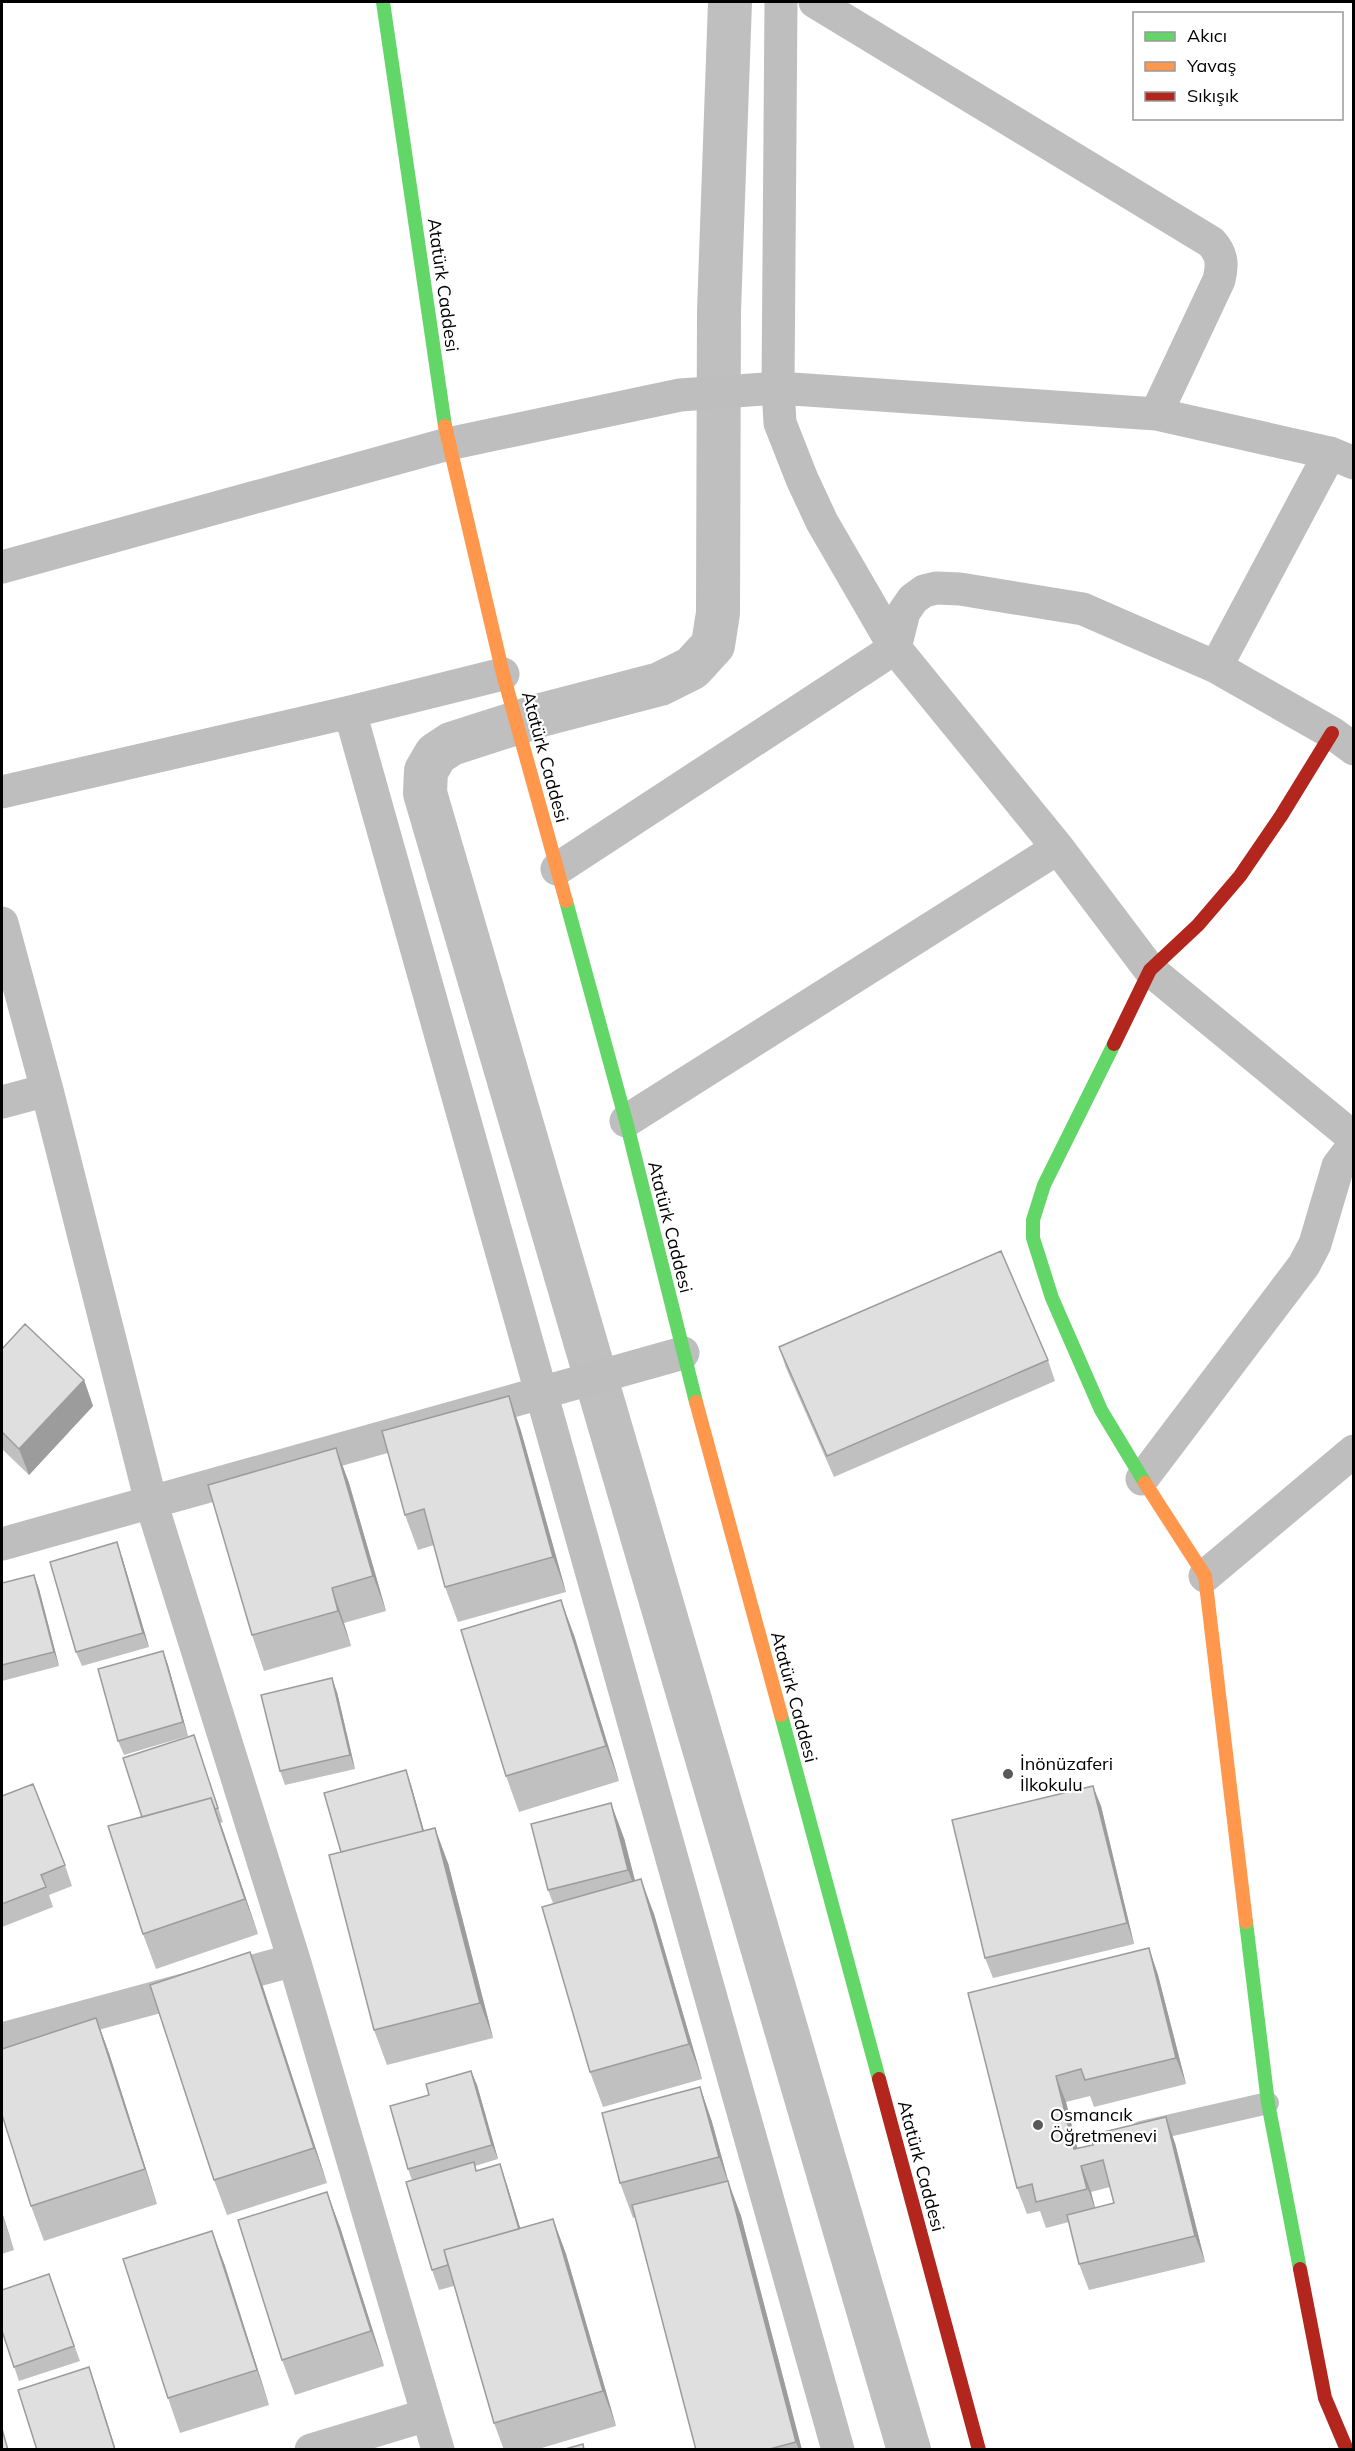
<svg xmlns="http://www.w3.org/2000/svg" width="1355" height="2451" viewBox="0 0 1355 2451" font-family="Mulish,sans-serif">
  <rect width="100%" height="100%" fill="#fff"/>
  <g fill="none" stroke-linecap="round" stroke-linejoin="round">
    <path stroke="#bfbfbf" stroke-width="44" d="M730 2 719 311 718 613 713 645 692 668 660 684 541 715 451 744 436 754 426 771 425 793 909 2450"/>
    <path stroke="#bebebe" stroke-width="22" d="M1141 2132 1268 2103"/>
    <path stroke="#bebebe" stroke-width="33" d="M781 2 778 388 780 423 802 479 822 522 895 648 1058 848 1150 970 1354 1138
      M815 2 1211 242C1222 254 1223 264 1219 280L1156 414
      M2 567 448 444 680 395 778 388 1156 414 1330 453 1354 463
      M1216 667 1330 453
      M350 712 838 2450
      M2 792 350 712 503 674
      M557 869 895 648 904 612 913 599 924 591 936 588 960 589 1083 609 1216 667 1332 733 1354 749
      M2 923 47 1090 151 1502 294 1960 438 2450
      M2 1102 47 1090
      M626 1121 1058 848
      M1142 1479 1304 1265 1315 1244 1338 1166 1354 1145
      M2 1544 683 1353
      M1205 1576 1354 1451
      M2 2039 294 1960
      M311 2450 427 2415"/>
    <path stroke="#63d668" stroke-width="14" d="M383 2 445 426
      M566 901 626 1121 696 1402
      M1114 1044 1044 1185 1033 1220V1238L1052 1298 1101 1410 1145 1483
      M781 1715 879 2079
      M1246 1922 1268 2103 1300 2269"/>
    <path stroke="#ff974d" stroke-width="14" d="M445 426 503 674 566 901
      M696 1402 781 1715
      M1145 1483 1205 1576 1246 1922"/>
    <path stroke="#b3261e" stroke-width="14" d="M1114 1044 1150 970 1198 925 1240 876 1281 816 1332 733
      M879 2079 979 2450
      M1300 2269 1325 2398 1347 2450"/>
  </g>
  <path fill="#c0c0c0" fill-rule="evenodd" d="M779 1347 1048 1360 1055 1381 834 1477 786 1368Z
    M2 1349 84 1380 93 1406 29 1475 2 1449Z
    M509 1396 521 1431 566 1592 458 1622 445 1587 434 1545 418 1550 405 1515Z
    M336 1448 349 1483 386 1611 344 1623 351 1646 264 1671 252 1635Z
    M122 1557 149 1647 82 1666 76 1652Z
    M34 1575 39 1589 59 1666 2 1681V1583Z
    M574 1635 619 1781 519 1812 506 1776Z
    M163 1651 168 1665 188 1736 124 1755 118 1741Z
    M337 1692 355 1769 285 1785 280 1771Z
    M194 1735 223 1822 220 1823 258 1934 156 1969 143 1934 142 1817Z
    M411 1785 424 1831 448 1863 493 2038 387 2065 374 2030 341 1852Z
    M2 1796 65 1865 72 1886 49 1895 53 1907 2 1927Z
    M1101 1806 1134 1944 993 1978 985 1958Z
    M624 1838 635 1880 654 1914 702 2079 603 2107 590 2072 553 1903 548 1890Z
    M1149 1948 1158 1975 1186 2084 1094 2107 1090 2096 1066 2102 1077 2149 1175 2143 1205 2262 1089 2290 1079 2264 1069 2222 1046 2228 1040 2211 1027 2214 1017 2188 968 1993ZM1110 2187 1114 2203 1095 2208 1091 2192Z
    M250 1952 263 1987 327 2183 227 2215 214 2180Z
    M96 2018 109 2053 157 2204 44 2241 31 2206Z
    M471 2071 477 2085 498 2159 475 2166 477 2171 507 2185 520 2228 553 2219 566 2254 616 2426 535 2450H504L494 2423 454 2286 439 2290 432 2270 412 2180 408 2169 429 2095Z
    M700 2087 712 2122 729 2184 741 2216 802 2450H696L636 2217 633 2218 620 2183Z
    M2 2212 14 2250 2 2254Z
    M340 2227 384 2366 295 2395 282 2360Z
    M212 2231 225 2266 269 2405 180 2433 168 2398Z
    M49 2274 80 2361 19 2381 2 2331Z"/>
  <path fill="#9c9c9c" d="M84 1380 93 1406 29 1475 19 1449Z
    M509 1396 521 1431 566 1592 553 1557Z
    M336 1448 349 1483 386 1611 373 1576Z
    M117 1542 122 1557 149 1647 143 1633Z
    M34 1575 39 1589 59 1666 54 1652Z
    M332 1588 344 1623 351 1646 338 1611Z
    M561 1600 574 1635 619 1781 606 1746Z
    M163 1651 168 1665 188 1736 183 1722Z
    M332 1678 337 1692 355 1769 350 1755Z
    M406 1770 411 1785 430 1852 425 1838Z
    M1093 1786 1101 1806 1134 1944 1127 1923Z
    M211 1798 224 1833 258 1934 245 1899Z
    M611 1803 624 1838 641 1905 628 1870Z
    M435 1828 448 1863 493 2038 480 2003Z
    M641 1879 654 1914 702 2079 689 2044Z
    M1149 1948 1158 1975 1186 2084 1176 2058Z
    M250 1952 263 1987 327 2183 314 2148Z
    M96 2018 109 2053 157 2204 145 2169Z
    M471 2071 477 2085 498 2159 492 2145Z
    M1056 2076 1066 2102 1082 2167 1091 2192 1097 2215 1074 2149Z
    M700 2087 712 2122 729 2184 741 2216 802 2450H799L796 2442 730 2188 719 2157Z
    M1166 2117 1175 2143 1205 2262 1195 2236Z
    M500 2164 507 2185 531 2263 523 2243Z
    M327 2192 340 2227 384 2366 371 2331Z
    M2 2212 14 2250 2 2214Z
    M553 2219 566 2254 616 2426 603 2391Z
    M212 2231 225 2266 269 2405 257 2370Z
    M89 2367 94 2381 116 2450H115Z"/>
  <path fill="#dfdfdf" stroke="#9c9c9c" stroke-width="1.5" d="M1001 1251 1048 1360 827 1456 779 1347Z
    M25 1324 84 1380 19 1449 2 1432V1349Z
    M509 1396 553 1557 445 1587 424 1509 405 1515 382 1431Z
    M336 1448 373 1576 332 1588 338 1611 252 1635 208 1485Z
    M117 1542 143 1633 76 1652 50 1562Z
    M34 1575 54 1652 2 1665V1583Z
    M561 1600 606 1746 506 1776 461 1630Z
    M163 1651 183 1722 118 1741 98 1669Z
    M332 1678 350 1755 280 1771 261 1695Z
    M194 1735 218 1808 215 1809 211 1798 142 1817 123 1758Z
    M406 1770 423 1831 341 1852 324 1793Z
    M33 1784 65 1865 41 1875 46 1887 2 1904V1796Z
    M1093 1786 1127 1923 985 1958 952 1820Z
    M211 1798 245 1899 143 1934 108 1826Z
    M611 1803 628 1870 548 1890 531 1824Z
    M435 1828 480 2003 374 2030 329 1855Z
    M641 1879 689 2044 590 2072 542 1907Z
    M1149 1948 1176 2058 1085 2080 1081 2069 1056 2076 1074 2149 1093 2145 1091 2135 1166 2117 1195 2236 1079 2264 1067 2215 1114 2203 1103 2160 1081 2166 1087 2189 1036 2202 1032 2184 1017 2188 968 1993Z
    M250 1952 314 2148 214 2180 150 1985Z
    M96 2018 145 2169 31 2206 2 2115V2049Z
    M471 2071 492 2145 408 2169 390 2106 429 2095 426 2084Z
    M700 2087 719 2157 620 2183 602 2113Z
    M474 2162 476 2171 500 2164 519 2229 444 2250 448 2265 432 2270 406 2182Z
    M728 2181 796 2442 766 2450H696L632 2205Z
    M327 2192 371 2331 282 2360 238 2220Z
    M553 2219 603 2391 494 2423 444 2250Z
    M212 2231 257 2370 168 2398 123 2259Z
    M49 2274 74 2346 14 2367 2 2331V2290Z
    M89 2367 115 2450H37L18 2390Z
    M2 2429 8 2450H2Z
    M583 2444 584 2450H562Z"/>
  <g fill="#595959" stroke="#fff" stroke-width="2">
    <circle cx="1008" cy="1774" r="6"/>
    <circle cx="1038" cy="2125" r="6"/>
  </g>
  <g text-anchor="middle" stroke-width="4.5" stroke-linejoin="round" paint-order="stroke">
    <g font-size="18" fill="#000" stroke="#fff">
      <text transform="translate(443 285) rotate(82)" y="6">Atatürk Caddesi</text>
      <text transform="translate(545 757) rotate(75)" y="6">Atatürk Caddesi</text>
      <text transform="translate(670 1227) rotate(76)" y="6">Atatürk Caddesi</text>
      <text transform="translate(794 1697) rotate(75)" y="6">Atatürk Caddesi</text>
      <text transform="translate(921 2166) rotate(75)" y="6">Atatürk Caddesi</text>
    </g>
    <g font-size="18" fill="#000" stroke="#fff" text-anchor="start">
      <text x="1020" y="1770">İnönüzaferi<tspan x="1020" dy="21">İlkokulu</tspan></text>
      <text x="1050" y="2121">Osmancık<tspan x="1050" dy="21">Öğretmenevi</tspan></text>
    </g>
  </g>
  <rect width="1355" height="2451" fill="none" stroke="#000000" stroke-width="6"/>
  <rect x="1133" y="12" width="210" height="108" fill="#ffffff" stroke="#999999" stroke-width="1.5"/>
  <rect x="1145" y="32" width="30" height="9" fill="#63d668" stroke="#999999" stroke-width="1.5"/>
  <text x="1187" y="42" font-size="18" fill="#000000">Akıcı</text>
  <rect x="1145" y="62" width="30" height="9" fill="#ff974d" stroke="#999999" stroke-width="1.5"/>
  <text x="1187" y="72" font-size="18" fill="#000000">Yavaş</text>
  <rect x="1145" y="92" width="30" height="9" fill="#b3261e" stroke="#999999" stroke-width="1.5"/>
  <text x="1187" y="102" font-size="18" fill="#000000">Sıkışık</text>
</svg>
